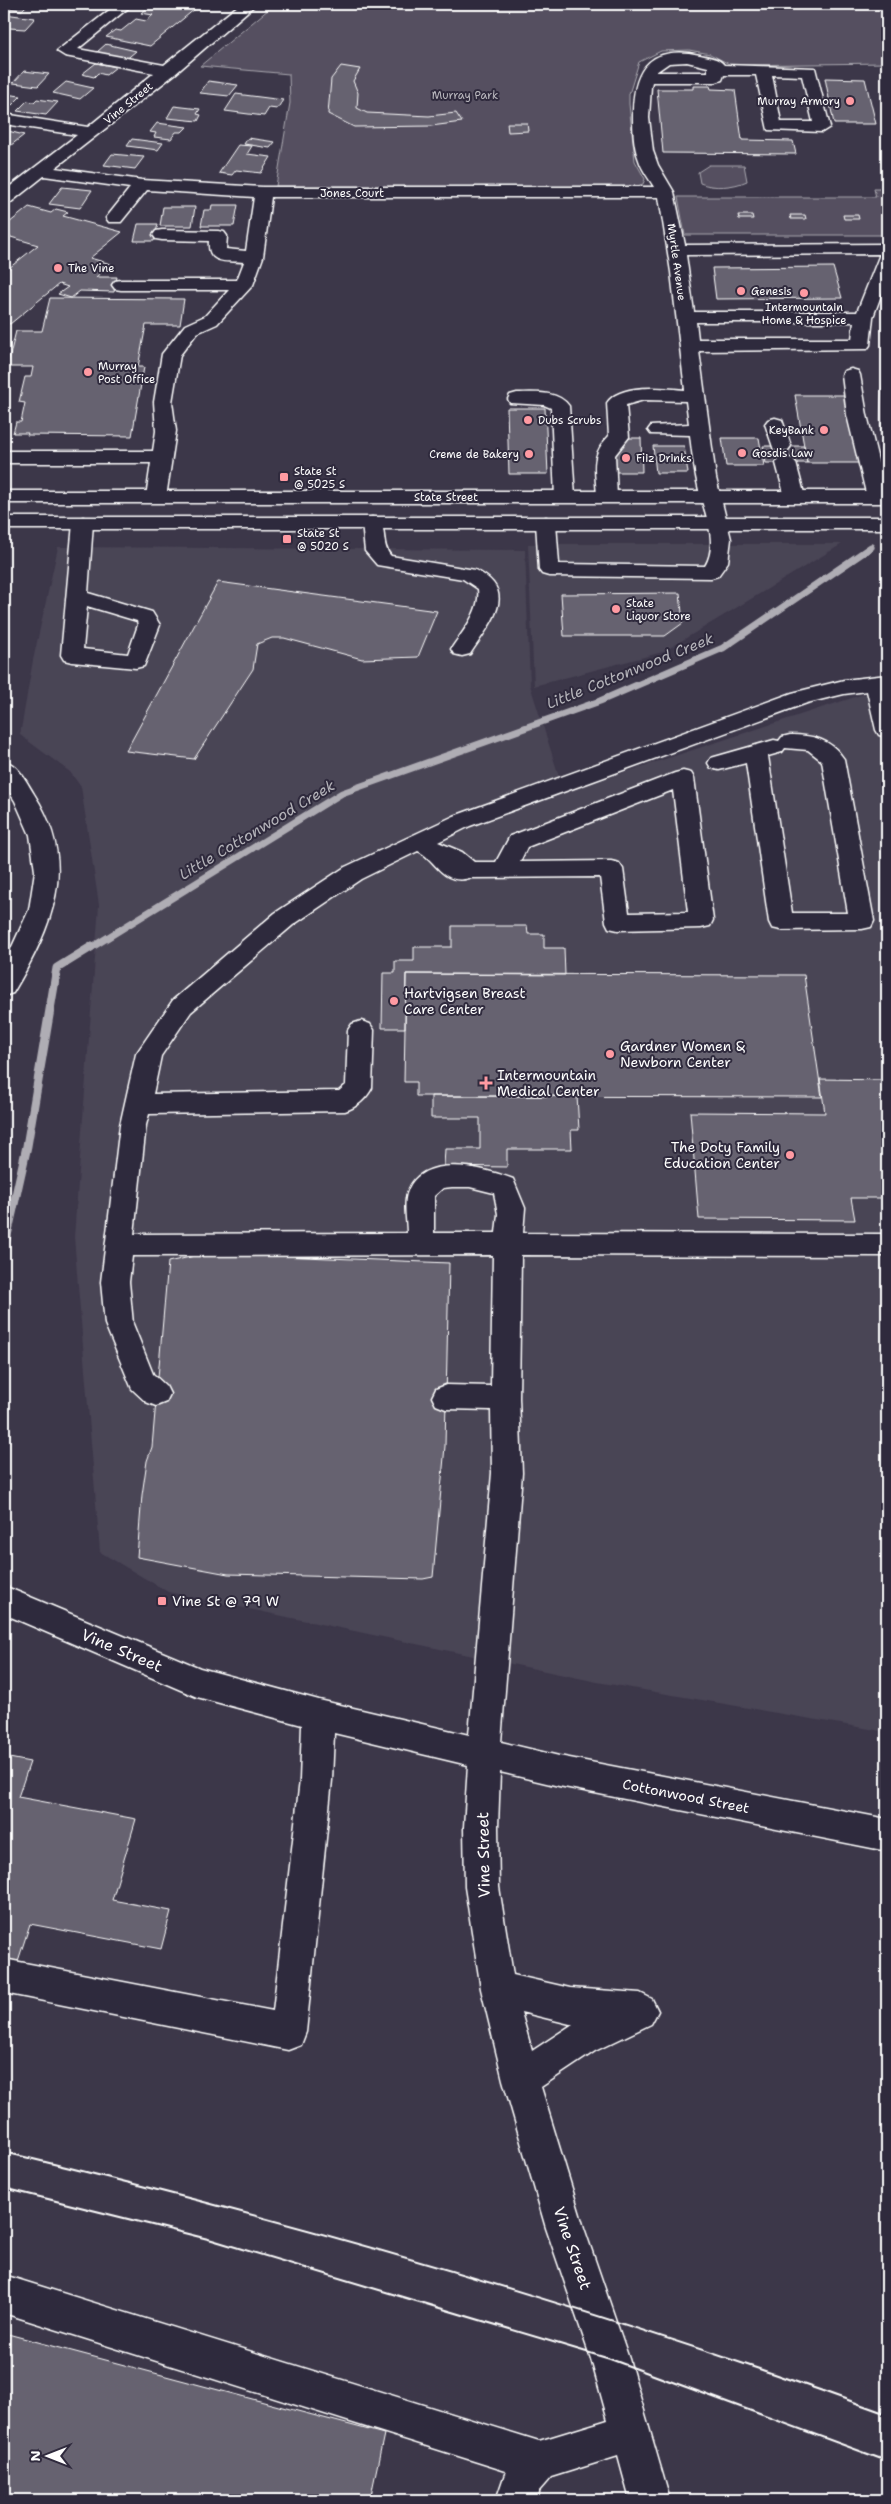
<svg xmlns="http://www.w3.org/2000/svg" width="891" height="2504" viewBox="0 0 891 2504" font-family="'Shantell Sans',sans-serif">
  <rect width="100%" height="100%" fill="#3c3749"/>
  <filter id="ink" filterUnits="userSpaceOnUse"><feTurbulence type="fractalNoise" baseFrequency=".02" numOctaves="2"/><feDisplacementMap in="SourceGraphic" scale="10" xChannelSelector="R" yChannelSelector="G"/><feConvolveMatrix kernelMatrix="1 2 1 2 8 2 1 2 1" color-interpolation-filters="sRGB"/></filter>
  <g filter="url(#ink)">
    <path fill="#494455" d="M528 544H842L663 652 534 686Z
      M58 547 525 550 530 685 564 792 864 694H887V1732L597 1682 168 1592 100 1552 74 1237 99 905 81 787 70 772 20 735 33 660Z"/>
    <path fill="#555060" stroke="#aaa8b0" d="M275 4H887V63L731 65 710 54 689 50 661 51 639 62 629 94V104L635 161 645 179 643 184 634 187 276 186 290 103 289 74 200 66Z
      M709 165H744L747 181C734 187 713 189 700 183L698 172Z
      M874 189H887V235H685L678 197H876Z
      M887 360V481H884C880 439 877 400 887 360Z"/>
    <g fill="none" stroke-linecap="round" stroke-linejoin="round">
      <path stroke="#afadb4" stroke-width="7" d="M89 949 342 793 600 701 723 648 871 547"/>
      <path stroke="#afadb4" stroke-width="9" d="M4 1249 27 1146 57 968 91 947"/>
    </g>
    <path fill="#666270" stroke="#fff" d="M11 4H28L22 10 6 8Z
      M153 4H201L150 46 106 37 115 30 121 31 136 19 146 21 153 15 141 13Z
      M4 14 35 18 25 29 9 28 4 27Z
      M106 44 136 51 124 61 100 56 103 53 97 52Z
      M96 63 116 67 106 75 98 73 94 77 82 74Z
      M341 66 360 69 353 81 358 93 357 108 367 113 429 116 456 113 462 122 431 126 354 127 328 114 331 79Z
      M24 71 49 74 38 86 13 83Z
      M825 78 865 79 876 124H834Z
      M208 81 238 85 229 96 200 93Z
      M66 82 93 88 80 99 53 93Z
      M693 86H710L711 89 735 90 742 140 793 141 796 154 663 153 657 89H693Z
      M4 94 21 96 12 105 4 104Z
      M236 94 283 100 277 109 269 108 264 116 225 111Z
      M37 99 58 102 46 115 17 111 27 101 34 102Z
      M174 106 200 109 197 114 201 115 198 121 167 118Z
      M157 123 187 127 182 132H176L171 139 154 137 156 133 150 132Z
      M507 123H527L528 131 508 132Z
      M4 130 24 135 10 146 4 145Z
      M248 138 275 142 270 148 244 144Z
      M132 139 163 143 158 150 127 146Z
      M238 145 252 146 247 154 271 157 261 173 236 170 232 175 219 173Z
      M112 154 144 157 135 169 104 165Z
      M62 187 92 190 80 208 49 204Z
      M212 205H238L234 226H201L204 210H211Z
      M29 207 51 213 56 209 68 212 63 216 122 232 90 258 111 264 96 277H117L114 292 80 291 71 298 58 294 68 287 59 284 10 324 4 322V272L38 245 4 235V227Z
      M163 207H195L192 226H160Z
      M738 215H752L753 219H739Z
      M790 215H805L806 219H791Z
      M843 215H858L859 219H844Z
      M138 224H158L154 241H134Z
      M833 267 842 298 716 299 712 268Z
      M50 298 184 299 180 325H146L138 367H144L132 436 27 435 28 433H13L16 422H21L25 403 19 402 25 377H31L33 367H7L16 331H42Z
      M795 395H845L859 463H807Z
      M507 408H545L548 474H509Z
      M630 438H641L642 472H613L614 447Z
      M722 438H759L764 466H726Z
      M653 446H684L688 473H656Z
      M763 446H804L807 463H766Z
      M218 582 437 611 418 657 362 659 284 638H272L257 644 253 669 194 759 126 751Z
      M680 593 683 623 665 636H564L561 594Z
      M452 926H527L528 934H544V948H564L565 975 406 974 405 1028H382L383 973H395V961H414V947H452Z
      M406 974 804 975 822 1097 416 1096V1082H404Z
      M820 1079 887 1080V1198H851L855 1220 699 1219 690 1112 825 1113Z
      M431 1096H577L579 1130H571L572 1149H507V1167L444 1166 445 1149H480V1118H431Z
      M208 1253 449 1263 445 1446 433 1577 423 1579 228 1574 137 1557 142 1495 147 1461 152 1447 168 1262Z
      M4 1757 30 1762 18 1797 136 1819 112 1900 171 1911 161 1949 30 1924 18 1961 4 1959Z
      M4 2333 384 2434 370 2500H4Z"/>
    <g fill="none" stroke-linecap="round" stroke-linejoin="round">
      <path stroke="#504b5b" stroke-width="22" stroke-dasharray="22 11" stroke-linecap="butt" d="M781 446 786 463"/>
      <g stroke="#fff" stroke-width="3">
        <path id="minor" d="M117 4H133L78 49 164 65 240 4H256L175 74 55 168 142 180 263 187H654C649 178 642 170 639 160 633 145 633 128 633 111 634 66 653 45 700 55 708 57 719 58 724 65L815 68 830 127 822 132 768 130 756 75H724L722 80 716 82H652L651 86 649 118 653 151 658 165 674 192 685 245 887 244V279L873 317 870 345 867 349 699 351 716 478 731 539 728 562 718 576 711 578 549 576 542 574 539 570 536 523 539 519 546 517 553 519 556 523 559 564 705 566C720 542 703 510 698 486 694 469 692 452 690 435L651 434 648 430 651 426 689 424 686 401 644 400 626 405 629 437 615 455 617 497 614 501H600L597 497C596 471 589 456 609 436L607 403C620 383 664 388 685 390L671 272 659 197H271L263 257 253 285 217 324 197 333 180 355 172 402 176 431 166 497 163 501H149L146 497 151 463H4V451H153L156 431 154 402 162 354 185 325 205 316 229 290H121L115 289 112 285 115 281 121 280H237L244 262C225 261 207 264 209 241L162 240 156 239 153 235 156 231 162 230 218 231 224 232 227 236 226 249 246 251 254 197 147 190 121 222H109L106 218 130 188 44 176 10 203 4 204V191L77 135 4 124V114L88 127 154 73 65 56 57 51ZM687 62 708 67V72H656L669 63ZM772 75 802 76 813 122H781ZM880 254 857 312H694L686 255ZM696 322H854L852 339H698Z
          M851 369 858 371 860 375 867 415 887 497 884 501H870L867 497 847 415 842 375 844 371Z
          M517 393C534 393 558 390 569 406L575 497 572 501H558L555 497 551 408 544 405 510 403 508 399 510 395Z
          M775 418 782 420 791 446 788 450H774L765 424 768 420Z
          M786 457 793 459 796 463 805 497 802 501H788L785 497 776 463 779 459Z
          M83 517 90 519 93 523 88 593 152 612 160 625 144 666 136 668 72 662 64 660 61 655 73 523 76 519ZM87 606 137 621 138 625 128 654 83 649Z
          M372 517 379 519C387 530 381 545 391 556L475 570C521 591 489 625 470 654L462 656 454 654 451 649C463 631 481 611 478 589L463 579 377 565 365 551 362 523 365 519Z
          M887 675V737L879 735 876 730 867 691 844 694 807 703 470 826 438 842 462 852 474 862H496L510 836 675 773 683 771 691 773 694 778 713 920 710 926 701 928 618 930 609 928 606 922 600 877 469 878C442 886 436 859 418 851L361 879 293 925 191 1012 161 1056 153 1094 339 1091 346 1085 348 1030 352 1024 361 1021 370 1024 374 1030 372 1088C366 1099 357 1107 345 1111L149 1114 146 1125 134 1234 407 1233C407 1221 403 1202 408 1191 423 1152 485 1168 513 1179L525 1208 523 1233 887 1234V1256L521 1255 519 1398 522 1473 501 1742 559 1756 887 1819V1851L559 1786 500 1772 498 1827 499 1887 513 1975 570 1988 640 1993 652 1999 658 2011 651 2024 595 2051 541 2087 584 2228 629 2359 670 2500H630L618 2456 551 2477 538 2492 536 2500H496L506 2471 4 2313V2275L539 2441 608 2420 591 2359 546 2228 503 2080 481 1989 465 1887 464 1827 468 1765 334 1733 332 1780 306 2032 301 2045 288 2050 4 1993V1959L273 2011 300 1780 302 1725 197 1697 4 1614V1586L200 1668 319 1700 469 1735 492 1473 491 1410 446 1409 436 1405 432 1397 436 1389 446 1385 491 1386 493 1255 132 1256 129 1282 133 1324 153 1374 166 1386 170 1394 166 1402 156 1406 146 1402 132 1389 105 1324 101 1282 120 1125 136 1054 173 1000 275 913 345 867 454 816 792 693 844 680ZM673 790 688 912 629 913 623 869 619 863 611 861 520 862 527 847ZM452 1187H470L494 1193 498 1214 496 1233H434V1196L443 1188ZM521 2012 570 2024H573L532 2051Z
          M790 735C812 735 831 739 844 759L874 921 871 927 862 929 781 930 772 928 769 922 746 763 719 770 711 768 708 763 711 758 774 740 779 741 782 737ZM785 748 808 750 822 761 848 913H792L768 756 782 752Z
          M4 761C18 764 26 781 34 794 80 865 52 927 13 993L4 996V964L29 910 35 871 30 835 15 801 4 784Z"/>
      </g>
      <g stroke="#fff" stroke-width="3">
        <path id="major" d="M4 491H887V503H4Z
          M4 517H887V529H4Z"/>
      </g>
      <use href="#minor" fill="#2f2a3d" fill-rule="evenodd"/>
      <use href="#major" fill="#2f2a3d" fill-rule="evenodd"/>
      <path stroke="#fff" stroke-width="2" d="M4 2152C306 2224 595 2308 887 2414
        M4 2188 212 2240 610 2359 887 2461"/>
    </g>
  </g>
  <g fill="#ff9aa2" stroke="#2f2a3d" stroke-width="2">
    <circle cx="850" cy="101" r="5"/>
    <circle cx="58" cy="268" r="5"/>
    <circle cx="741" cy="291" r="5"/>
    <circle cx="804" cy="293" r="5"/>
    <circle cx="88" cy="372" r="5"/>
    <circle cx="528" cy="420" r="5"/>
    <circle cx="824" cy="430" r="5"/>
    <circle cx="742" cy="453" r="5"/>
    <circle cx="529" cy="454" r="5"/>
    <circle cx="626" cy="458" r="5"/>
    <rect x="279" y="472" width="10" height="10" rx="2.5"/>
    <rect x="282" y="534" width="10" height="10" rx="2.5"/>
    <circle cx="616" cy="609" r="5"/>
    <circle cx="394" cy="1001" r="5"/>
    <circle cx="610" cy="1054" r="5"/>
    <path d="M483.5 1075.5h5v5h5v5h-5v5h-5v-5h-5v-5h5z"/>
    <circle cx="790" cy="1155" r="5"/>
    <rect x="157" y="1596" width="10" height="10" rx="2.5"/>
  </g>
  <g text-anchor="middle" stroke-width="4" stroke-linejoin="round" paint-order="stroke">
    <g font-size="11" fill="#bbb9bf" stroke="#2f2a3d">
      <text x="465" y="99">Murray Park</text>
    </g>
    <g font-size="11" fill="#fff" stroke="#2f2a3d" text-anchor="start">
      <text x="840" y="105" text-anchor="end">Murray Armory</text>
      <text x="68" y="272">The Vine</text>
      <text x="751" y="295">Genesis</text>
      <text x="804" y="311" text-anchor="middle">Intermountain<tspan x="804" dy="13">Home &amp; Hospice</tspan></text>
      <text x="98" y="370">Murray<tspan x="98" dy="13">Post Office</tspan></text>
      <text x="538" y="424">Dubs Scrubs</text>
      <text x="814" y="434" text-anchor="end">KeyBank</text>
      <text x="752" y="457">Gosdis Law</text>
      <text x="519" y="458" text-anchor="end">Creme de Bakery</text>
      <text x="636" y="462">Fiiz Drinks</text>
      <text x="294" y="475">State St<tspan x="294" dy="13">@ 5025 S</tspan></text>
      <text x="297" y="537">State St<tspan x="297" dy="13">@ 5020 S</tspan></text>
      <text x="626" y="607">State<tspan x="626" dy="13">Liquor Store</tspan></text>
    </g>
    <g font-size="11" fill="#fff" stroke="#2f2a3d">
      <text transform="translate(128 103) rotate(-39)" y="4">Vine Street</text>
      <text x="352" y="197">Jones Court</text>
      <text transform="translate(677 262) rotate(82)" y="4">Myrtle Avenue</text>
      <text x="446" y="501">State Street</text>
    </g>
    <g font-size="14" fill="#fff" stroke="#2f2a3d" text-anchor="start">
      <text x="404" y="998">Hartvigsen Breast<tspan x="404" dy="16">Care Center</tspan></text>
      <text x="620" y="1051">Gardner Women &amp;<tspan x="620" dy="16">Newborn Center</tspan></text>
      <text x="497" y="1080">Intermountain<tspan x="497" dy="16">Medical Center</tspan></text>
      <text x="780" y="1152" text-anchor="end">The Doty Family<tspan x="780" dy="16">Education Center</tspan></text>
      <text x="172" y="1606">Vine St @ 79 W</text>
    </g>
    <g font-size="14" fill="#fff" stroke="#2f2a3d">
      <text transform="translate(686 1796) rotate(11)" y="5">Cottonwood Street</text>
    </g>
    <g font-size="15" font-style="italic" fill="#b5b4ba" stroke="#2f2a3d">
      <text transform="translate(630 671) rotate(-22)" y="5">Little Cottonwood Creek</text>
      <text transform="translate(257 830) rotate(-31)" y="5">Little Cottonwood Creek</text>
    </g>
    <g font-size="16" fill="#fff" stroke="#2f2a3d">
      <text transform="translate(122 1650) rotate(23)" y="6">Vine Street</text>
      <text transform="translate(483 1855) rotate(-91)" y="6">Vine Street</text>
      <text transform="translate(573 2248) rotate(71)" y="6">Vine Street</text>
    </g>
  </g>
  <rect width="891" height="2504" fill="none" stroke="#2f2a3d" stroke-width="20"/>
  <rect x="10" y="10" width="871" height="2484" fill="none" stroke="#fff" stroke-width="2" filter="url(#ink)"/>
  <g transform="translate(48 2456) rotate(270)" stroke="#2f2a3d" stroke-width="4" paint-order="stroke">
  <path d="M0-4L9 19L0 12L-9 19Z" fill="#ffffff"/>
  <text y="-8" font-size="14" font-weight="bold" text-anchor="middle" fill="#ffffff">N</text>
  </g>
</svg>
